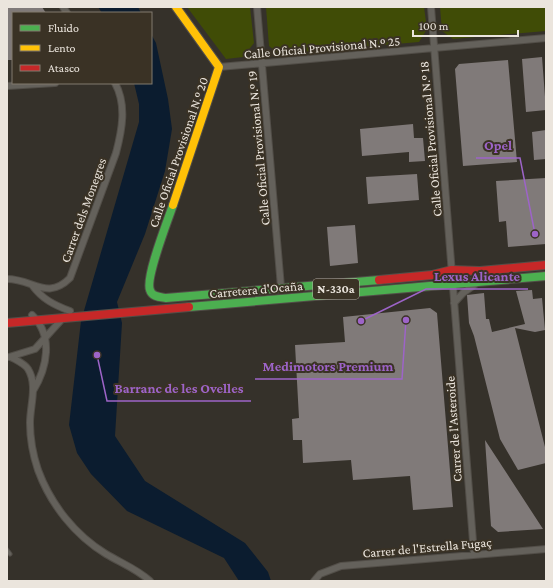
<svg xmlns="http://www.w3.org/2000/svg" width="553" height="588" viewBox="0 0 553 588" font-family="'Crimson Pro',serif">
  <rect width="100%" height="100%" fill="#35312a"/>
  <path fill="#404c06" d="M187 7H250L254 43 243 57 226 59Z
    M266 7H424L427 29 419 42 279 54 269 46Z
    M440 7H546V31L453 39 442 31Z"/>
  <path fill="#0b1c2f" d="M98 7H138L141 13H102Z
    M151 34 156 43 168 99 172 129 165 171 145 234 117 302 122 323 115 436 145 481 245 543 268 572 271 581H239L224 558 127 511 91 474 77 453 69 425 81 321 139 122V104L134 83H151Z"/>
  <path fill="#807a79" d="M7 7H42L46 13H13V60H7Z
    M542 57 546 110 526 112 522 59Z
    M508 60 517 162 463 166 455 69 459 64Z
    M413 124 414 138H423L425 161 409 162V152L362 156 360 129Z
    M546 130V159L534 160 532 132Z
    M417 174 419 200 368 204 366 177Z
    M546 178V244L508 247 506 221 499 222 496 181Z
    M355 225 358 263 330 266 327 227Z
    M532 290 533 299 542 298 545 330 535 332 515 328 546 451V463L518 470 500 439 474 336 469 323 467 295 484 293 486 319H489L492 332 525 324 516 291Z
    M430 308 437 313 453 507 413 510 410 476 353 480 351 460 303 463 302 440H293L292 419 299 418 295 345 345 342 343 317Z
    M485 440 543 529 498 532 491 526Z"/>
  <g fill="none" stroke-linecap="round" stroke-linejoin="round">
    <g stroke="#524e48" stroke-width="5">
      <path id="lane" d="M7 550 10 554"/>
    </g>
    <g stroke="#524e48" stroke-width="8">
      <path id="street" d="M63 7 67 13
        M257 7 281 287
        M431 7 474 554
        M219 67 546 38
        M7 86 55 83
        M7 279C33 279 47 301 70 278L116 153C122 130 127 105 115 83
        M32 285C42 299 54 305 70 311
        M454 303 463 293 477 283
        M32 315C54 336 47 368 33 391
        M9 357 35 349 63 318
        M11 357C16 360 25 364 28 369 38 385 30 405 30 423 30 439 33 455 38 470 51 505 75 535 106 554 121 563 137 569 150 581
        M314 581 320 574 341 566 546 549"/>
    </g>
    <g stroke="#524e48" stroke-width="10">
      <path id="fast" d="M173 205C168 220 145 278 150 290 152 297 160 297 166 298L379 280
        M189 307 546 276"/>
    </g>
    <g stroke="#524e48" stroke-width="10">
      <path id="slow" d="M173 205 219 67 176 7"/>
    </g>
    <g stroke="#524e48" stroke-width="10">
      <path id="jam" d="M379 280 432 275 452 270 480 271 546 265
        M7 323 189 307"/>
    </g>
    <use href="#lane" stroke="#64615b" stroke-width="3"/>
    <use href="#street" stroke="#64615b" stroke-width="6"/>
    <use href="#fast" stroke="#4caf50" stroke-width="8"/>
    <use href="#slow" stroke="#ffc107" stroke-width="8"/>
    <use href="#jam" stroke="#c62828" stroke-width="8"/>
  </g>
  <g text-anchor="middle" stroke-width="4" stroke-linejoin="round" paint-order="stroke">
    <rect fill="#3a3225" stroke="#b6afa6" stroke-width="1" x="313" y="279" width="46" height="20" rx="3"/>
    <g font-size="12" font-weight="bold" fill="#ebe5dd">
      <text x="336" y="293">N-330a</text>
    </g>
    <g font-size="13" fill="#ebe5dd" stroke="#3a3225">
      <text transform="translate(322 47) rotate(-5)" y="5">Calle Oficial Provisional N.º 25</text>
      <text transform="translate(430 139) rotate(-95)" y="5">Calle Oficial Provisional N.º 18</text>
      <text transform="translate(258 148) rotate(-95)" y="5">Calle Oficial Provisional N.º 19</text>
      <text transform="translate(178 152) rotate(-71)" y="5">Calle Oficial Provisional N.º 20</text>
      <text transform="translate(83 210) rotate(-70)" y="5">Carrer dels Monegres</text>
      <text transform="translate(256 289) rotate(-5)" y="5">Carretera d'Ocaña</text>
      <text transform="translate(453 429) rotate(-94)" y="5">Carrer de l'Asteroide</text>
      <text transform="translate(427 547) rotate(-5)" y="5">Carrer de l'Estrella Fugaç</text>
    </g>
  </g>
  <path fill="none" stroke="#9d64c8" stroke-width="1.5" d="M535 234L520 158H476M361 321L426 289H528M406 320L402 379H255M97 355L107 401H251"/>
  <g fill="#9d64c8" stroke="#3a3225" stroke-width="1.5">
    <circle cx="535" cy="234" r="4"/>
    <circle cx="361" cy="321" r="4"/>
    <circle cx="406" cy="320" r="4"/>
    <circle cx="97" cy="355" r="4"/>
  </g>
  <g font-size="14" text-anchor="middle" font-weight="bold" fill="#9d64c8" stroke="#3a3225" stroke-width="4" stroke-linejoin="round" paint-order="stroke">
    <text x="498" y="150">Opel</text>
    <text x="477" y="281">Lexus Alicante</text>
    <text x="328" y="371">Medimotors Premium</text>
    <text x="179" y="393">Barranc de les Ovelles</text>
  </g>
  <rect width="553" height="588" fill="none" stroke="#ebe5dd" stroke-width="16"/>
  <rect x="12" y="12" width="140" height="72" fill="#3a3225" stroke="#817a6f"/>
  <rect x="20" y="25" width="20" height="6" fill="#4caf50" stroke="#817a6f"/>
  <text x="48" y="32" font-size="12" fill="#ebe5dd">Fluido</text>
  <rect x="20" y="45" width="20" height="6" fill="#ffc107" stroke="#817a6f"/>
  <text x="48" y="52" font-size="12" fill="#ebe5dd">Lento</text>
  <rect x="20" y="65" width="20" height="6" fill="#c62828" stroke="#817a6f"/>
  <text x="48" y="72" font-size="12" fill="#ebe5dd">Atasco</text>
  <path d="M413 30v6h105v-6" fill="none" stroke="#ebe5dd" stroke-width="2"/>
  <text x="419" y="30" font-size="12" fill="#ebe5dd" stroke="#3a3225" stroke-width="3" paint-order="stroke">100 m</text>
</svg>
